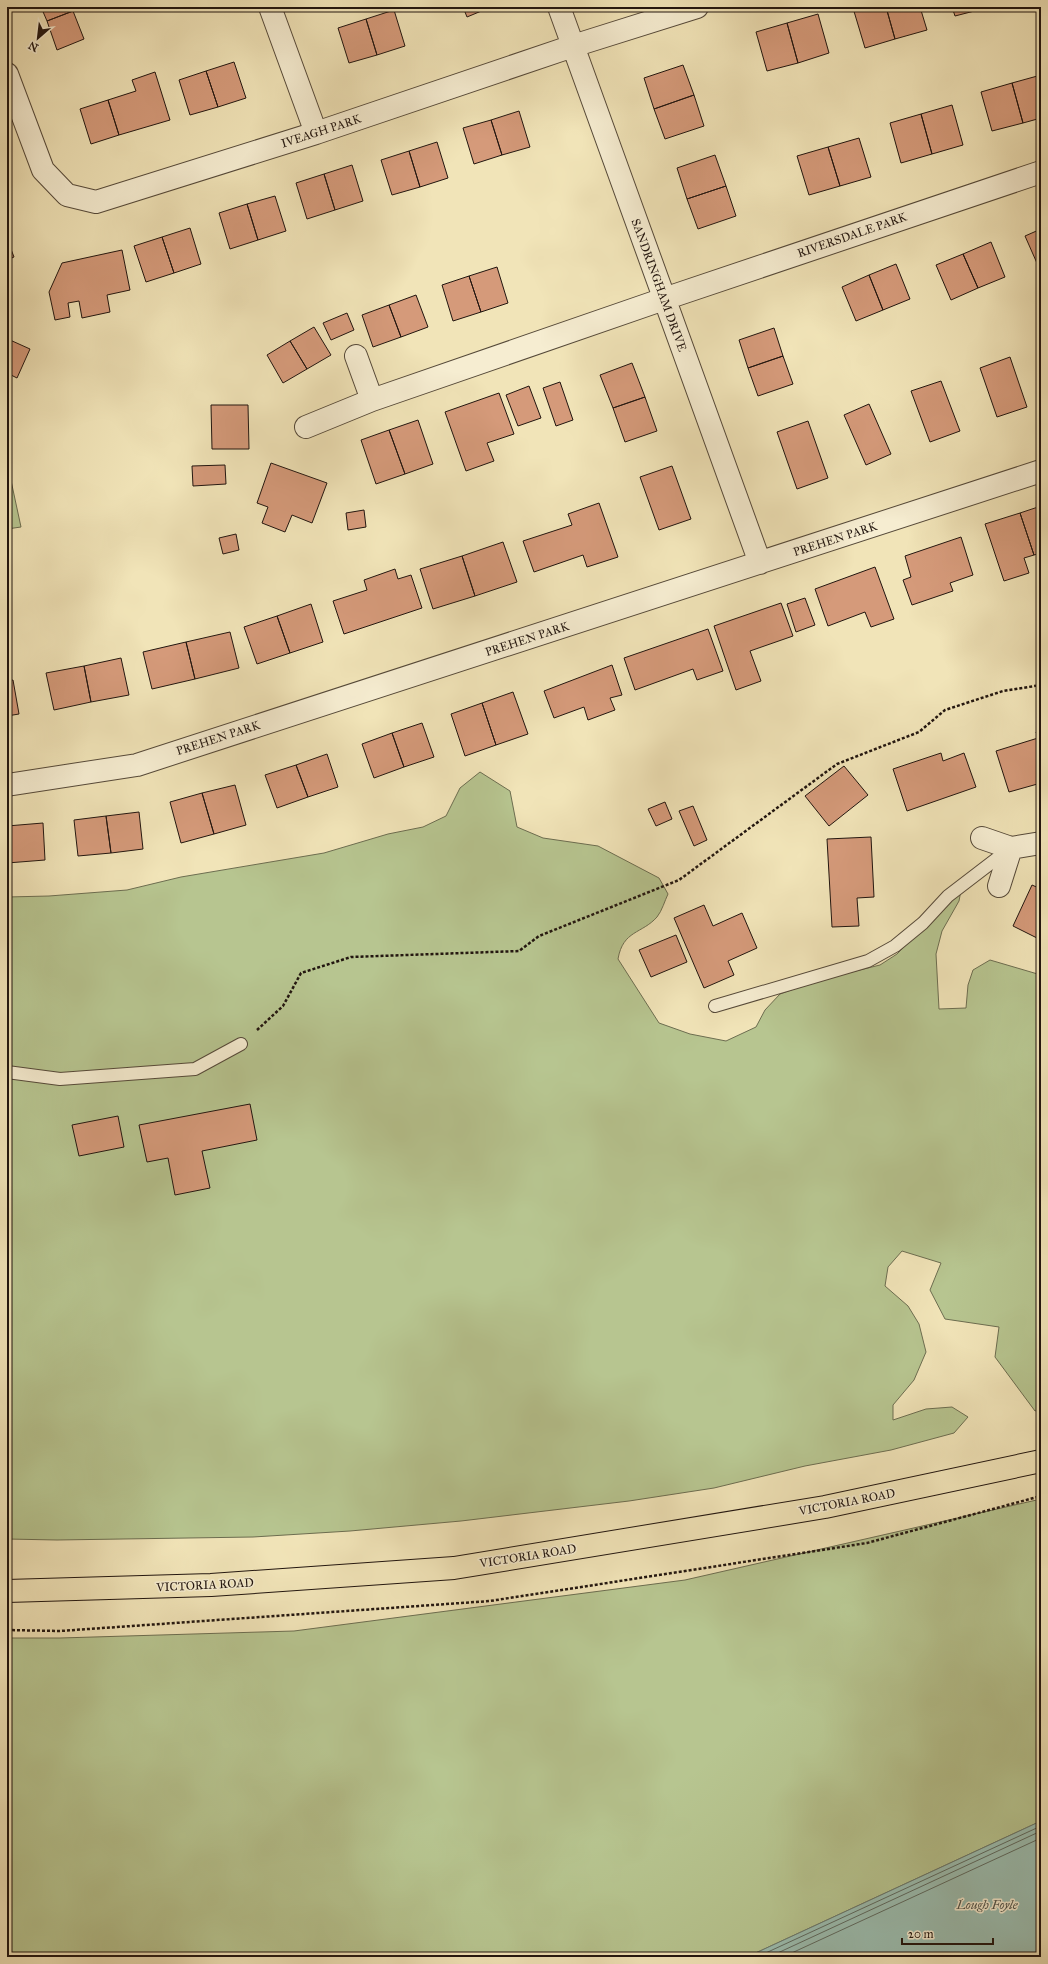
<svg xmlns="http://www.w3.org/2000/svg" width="1048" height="1964" viewBox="0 0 1048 1964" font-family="'IM FELL Great Primer',serif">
  <rect width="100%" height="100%" fill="#f1e4b8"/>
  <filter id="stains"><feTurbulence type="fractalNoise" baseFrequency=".005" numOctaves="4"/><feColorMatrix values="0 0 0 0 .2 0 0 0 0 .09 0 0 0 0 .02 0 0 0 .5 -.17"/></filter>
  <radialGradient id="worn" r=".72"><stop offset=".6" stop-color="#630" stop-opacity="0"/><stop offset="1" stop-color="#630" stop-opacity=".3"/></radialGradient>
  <path fill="#b7c590" stroke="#6c6d50" d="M7 462 21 527 7 529Z
    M480 772 510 791 517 827 543 838 598 846 659 878 668 894C665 900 662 911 657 917 642 934 623 930 618 959L659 1023 690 1034 726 1041 756 1027 765 1010 780 994 819 980 880 965 897 954 912 939 962 885 959 901 942 931 936 954 939 1009 966 1008 968 985 973 970 990 960 1041 975V1409L1035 1411 995 1357 999 1327 945 1319 930 1290 941 1263 902 1251 888 1267 885 1286 908 1306 919 1324 926 1352 914 1380 893 1405V1420L926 1409 952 1407 968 1417 954 1433 891 1450 805 1466 714 1488 629 1501 461 1521 350 1531 253 1537 57 1540 7 1539V897L49 896 127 890 181 877 324 853 388 834 423 827 446 816 460 788Z
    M1041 1499V1821L747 1957H7V1638H60L294 1631 685 1580Z"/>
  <path fill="#9bbeb1" stroke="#6a7a70" d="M1041 1821V1957H747Z"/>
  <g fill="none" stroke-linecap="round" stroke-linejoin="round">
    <path stroke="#5e6a60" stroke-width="1" d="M757 1957 1041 1826
      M769 1957 1041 1831
      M783 1957 1041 1838"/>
  </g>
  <path fill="#d59a7a" stroke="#21150f" d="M41 7H72L73 11 47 21Z
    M463 7H491L467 17Z
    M857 7H886L895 39 865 48 853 8Z
    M886 7H920L927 30 895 39Z
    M952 7H985L986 8 955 16Z
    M394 10 405 46 377 55 366 19Z
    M73 11 84 39 57 50 47 21Z
    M818 14 829 53 798 63 787 23Z
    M366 19 377 55 349 63 338 28Z
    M787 23 798 63 767 71 756 32Z
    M234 62 246 98 218 107 206 71Z
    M683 65 694 95 654 109 644 78Z
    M206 71 218 107 190 115 179 80Z
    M155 72 170 120 119 135 108 100 136 91 132 80Z
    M1041 75V118L1023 123 1012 83Z
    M1012 83 1023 123 992 131 981 92Z
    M694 95 704 126 665 139 654 109Z
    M108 100 119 135 91 144 80 109Z
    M952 105 963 145 932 154 921 114Z
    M519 111 530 147 502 155 491 120Z
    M921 114 932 154 901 163 890 123Z
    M491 120 502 155 474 164 463 128Z
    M859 138 871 177 840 186 828 147Z
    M437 142 448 178 420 187 409 151Z
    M828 147 840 186 809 195 797 156Z
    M409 151 420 187 392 195 381 160Z
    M715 155 726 186 687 199 677 168Z
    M352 165 363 201 335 210 324 174Z
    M324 174 335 210 307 219 296 183Z
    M726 186 736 216 698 229 687 199Z
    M275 196 286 231 258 240 247 204Z
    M247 204 258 240 230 249 219 213Z
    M190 228 201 264 174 273 162 237Z
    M1041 229V270H1040L1025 236Z
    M162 237 174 273 146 282 134 246Z
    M7 239 14 257 7 260Z
    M991 242 1005 277 978 288 963 254Z
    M122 250 130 290 107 295 110 312 82 318 79 301 68 303 70 317 55 320 49 292 62 263Z
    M963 254 978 288 951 300 936 265Z
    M896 264 910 299 883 310 869 275Z
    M497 267 508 303 481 312 469 276Z
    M869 275 883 310 856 321 842 287Z
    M469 276 481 312 453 321 442 285Z
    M416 295 428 327 401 337 389 305Z
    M389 305 401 337 373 347 362 315Z
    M347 313 354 330 331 340 323 323Z
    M314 327 331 355 307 369 290 341Z
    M774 328 783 356 748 368 739 340Z
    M10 340 30 349 17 378 7 373V345Z
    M290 341 307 369 283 383 267 355Z
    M783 356 793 384 758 396 748 368Z
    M1010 357 1027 407 997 417 980 368Z
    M632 363 645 397 613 408 600 375Z
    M941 381 960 431 930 442 911 391Z
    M560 382 573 420 556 426 543 388Z
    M529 386 541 418 518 426 506 395Z
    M499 393 514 434 487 443 494 461 466 471 445 412Z
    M645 397 657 431 625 442 613 408Z
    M869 404 891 454 866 465 844 415Z
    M211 405H248L249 449H212Z
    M418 420 433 464 405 474 389 430Z
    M808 421 828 478 797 489 777 432Z
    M389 430 405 474 376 484 361 440Z
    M271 463 327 483 312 523 292 515 285 532 262 523 268 507 257 503Z
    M225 465 226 484 193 486 192 466Z
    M672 466 691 519 659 530 640 477Z
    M599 503 618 557 587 567 583 555 534 572 523 541 572 525 568 514Z
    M1041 506V553L1034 555 1020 513Z
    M364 510 366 527 348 530 346 513Z
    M1020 513 1034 555 1024 558 1029 573 1004 581 985 524Z
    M236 534 239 550 223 554 219 538Z
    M961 537 973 575 950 583 953 591 912 605 903 580 911 577 905 556Z
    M503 542 517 582 475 596 462 556Z
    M462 556 475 596 433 609 420 569Z
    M875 567 894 619 871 627 865 612 828 626 815 589Z
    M395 569 398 579 411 575 422 608 344 634 333 601 367 590 364 580Z
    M805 598 815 625 796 632 787 604Z
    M781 603 793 636 750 651 761 681 736 690 714 626Z
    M311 604 323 642 290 653 277 616Z
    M277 616 290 653 257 664 244 627Z
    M708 629 723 671 697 680 693 669 635 690 624 658Z
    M230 632 239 668 195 679 186 642Z
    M186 642 195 679 152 689 143 652Z
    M121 658 129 695 91 702 84 666Z
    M612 665 622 695 610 698 615 710 588 720 584 707 554 718 544 691Z
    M84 666 91 702 54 710 46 673Z
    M13 680 19 714 7 716V681Z
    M513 692 528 734 496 745 482 703Z
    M482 703 496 745 465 756 451 714Z
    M422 723 434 757 404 767 392 733Z
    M1041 731V783L1009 792 996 751 1038 738 1036 732Z
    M392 733 404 767 374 778 362 744Z
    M941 753 943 761 964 753 976 787 907 811 893 769Z
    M327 754 338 787 308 797 296 765Z
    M296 765 308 797 277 808 265 775Z
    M844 766 868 795 829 826 805 796Z
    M235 785 246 825 214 834 202 793Z
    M202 793 214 834 181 843 170 802Z
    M665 802 672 819 656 826 648 809Z
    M693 806 707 840 694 846 679 811Z
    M139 812 143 849 111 853 106 816Z
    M106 816 111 853 78 856 74 820Z
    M43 823 45 860 7 863V826Z
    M871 837 874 897 857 898 859 926 832 927 827 839Z
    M1032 885 1041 889V940L1013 926Z
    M704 905 713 926 742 913 757 948 728 961 734 975 704 988 674 918Z
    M676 935 687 962 651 977 639 950Z
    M250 1104 257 1140 202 1151 210 1188 175 1195 168 1158 147 1162 139 1125Z
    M118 1116 124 1147 79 1156 72 1125Z"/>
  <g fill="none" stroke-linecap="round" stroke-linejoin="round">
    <g stroke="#554939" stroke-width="14">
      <path id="service" d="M715 1006 868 961 895 946 923 923 948 896 1008 850
        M7 1072 60 1079 195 1069 241 1044"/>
    </g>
    <g stroke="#554939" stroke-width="24">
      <path id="minor" d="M270 7 316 133
        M559 7 760 563
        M7 74 43 170 67 195 96 202 316 133 573 46 697 7
        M356 356 372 400
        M306 427 372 400 664 299 1041 172
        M7 785 137 765 1041 471
        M982 838 1011 848 1041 843
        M999 886 1011 848"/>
    </g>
    <g stroke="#21150f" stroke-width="24">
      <path id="trunk" d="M7 1591 211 1585 454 1568 825 1507 1041 1461"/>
    </g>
    <path stroke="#21150f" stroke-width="2.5" stroke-dasharray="3 2" stroke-linecap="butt" d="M257 1030 283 1006 301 973 351 957 519 951 539 936 679 880 837 764 919 732 945 710 1003 691 1041 685
      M7 1630 60 1631 490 1601 867 1543 1041 1496"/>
    <use href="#service" stroke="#f6edd1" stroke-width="12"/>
    <use href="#minor" stroke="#f6edd1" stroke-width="22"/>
    <use href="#trunk" stroke="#f1e4b8" stroke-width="22"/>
  </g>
  <g text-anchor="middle" stroke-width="3" stroke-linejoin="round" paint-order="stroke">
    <g font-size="12" fill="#21150f" stroke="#f6edd1">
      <text transform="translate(321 131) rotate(-18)" y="4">IVEAGH PARK</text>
      <text transform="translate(852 235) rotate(-19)" y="4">RIVERSDALE PARK</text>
      <text transform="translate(659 285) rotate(70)" y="4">SANDRINGHAM DRIVE</text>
      <text transform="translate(835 539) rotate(-18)" y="4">PREHEN PARK</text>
      <text transform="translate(527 639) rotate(-18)" y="4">PREHEN PARK</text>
      <text transform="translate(218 738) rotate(-18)" y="4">PREHEN PARK</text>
      <text transform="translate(847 1502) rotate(-11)" y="4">VICTORIA ROAD</text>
      <text transform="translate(528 1556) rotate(-9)" y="4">VICTORIA ROAD</text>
      <text transform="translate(205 1585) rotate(-3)" y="4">VICTORIA ROAD</text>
    </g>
    <g font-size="13" font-style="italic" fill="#4c5048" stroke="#f6edd1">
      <text x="987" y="1909">Lough Foyle</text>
    </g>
  </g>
  <rect width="1048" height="1964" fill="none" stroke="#f1e4b8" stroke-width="24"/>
  <rect x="8" y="8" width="1032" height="1948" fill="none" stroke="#21150f" stroke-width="2"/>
  <rect x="12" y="12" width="1024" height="1940" fill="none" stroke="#21150f"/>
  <g transform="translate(38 38) rotate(208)" stroke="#f6edd1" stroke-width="3" paint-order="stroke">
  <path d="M0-3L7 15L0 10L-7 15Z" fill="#21150f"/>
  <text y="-6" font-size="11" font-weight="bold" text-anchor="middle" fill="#21150f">N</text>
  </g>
  <path d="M902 1938v6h91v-6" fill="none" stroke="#21150f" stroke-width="2"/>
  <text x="908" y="1938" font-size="12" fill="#21150f" stroke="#f6edd1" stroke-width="3" paint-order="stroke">20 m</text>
  <rect width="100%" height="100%" filter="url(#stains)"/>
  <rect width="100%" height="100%" fill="url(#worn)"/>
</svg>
